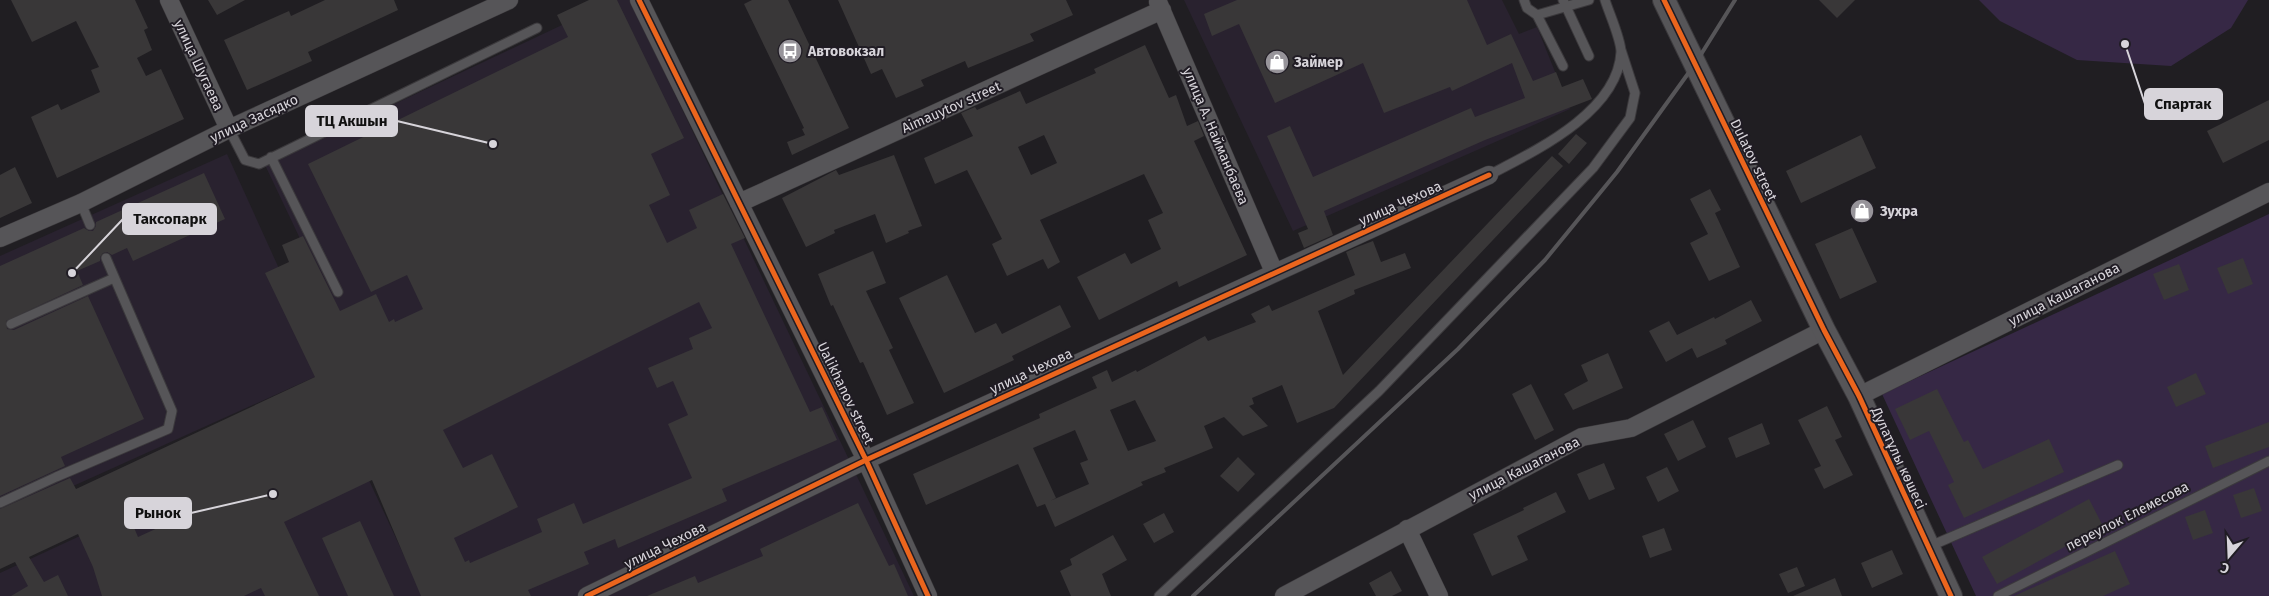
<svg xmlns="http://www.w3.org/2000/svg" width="2269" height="596" viewBox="0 0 2269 596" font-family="'Fira Sans',sans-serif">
  <rect width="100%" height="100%" fill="#201e22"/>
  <path fill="#29222f" d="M615 0H630L914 596H470L265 165Z
    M1184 0H1502L1519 34 1537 27 1570 109 1293 231Z
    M227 154 326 372 0 519V256Z
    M339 416 423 596H0V573Z"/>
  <path fill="#362845" d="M1979 0H2248L2231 28 2171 66 2077 60 2000 21Z
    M2269 214V596H1976L1882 394Z"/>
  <path fill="#393738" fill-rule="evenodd" d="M11 0H135L148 28 144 30 152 50 137 58 146 76 161 69 184 119 57 178 31 117 58 104 61 110 100 92 91 70 99 67 76 21 32 42Z
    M208 0H245L217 15Z
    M325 0H394L398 10 308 52 312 61 247 90 224 40 289 11 291 16Z
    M589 0H617L684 138 651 154 670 195 649 205 667 243 697 228 689 210 723 194 745 238 731 244 810 412 822 407 837 440 722 489 727 501 618 548 615 539 584 552 589 564 528 590 531 596H421L372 480 284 522 319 596H265L261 588 244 596H102L93 567 78 534 29 557 44 582 58 575 68 596H11L28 586 15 562 0 569V509L70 478 76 489 315 377 265 273 289 262 282 245 303 236 340 311 376 294 389 322 394 319 395 322 423 309 407 275 371 292 308 164 568 37 557 15ZM699 302 712 328 689 338 693 349 648 368 657 388 673 381 688 415 668 424 692 478 583 524 574 503 537 519 542 532 470 563 469 560 465 562 454 538 518 507 492 454 463 468 443 430ZM150 500 162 526 138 537 127 511Z
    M752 0H788L849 128 792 155 787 142 805 135 802 129 804 128 744 4Z
    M838 0H1066L1073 15 1030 34 1034 41 968 68 965 61 921 80 924 86 896 98 882 69 871 74Z
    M1237 0H1467L1487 45 1511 34 1533 81 1556 72 1562 87 1583 79 1592 99 1485 140 1324 211 1333 235 1304 248 1298 233 1308 229 1267 136 1290 126 1313 177 1471 108 1475 117 1525 98 1512 63 1452 91 1450 87 1384 113 1363 63 1275 103 1239 24 1212 36 1204 14Z
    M1819 0H1855L1837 18Z
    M1145 45 1169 98 1176 95 1187 126 1198 121 1204 136 1194 141 1247 255 1179 287 1177 281 1099 320 1077 277 1125 253 1131 264 1161 249 1148 220 1163 213 1144 174 1040 220 1060 262 1048 269 1043 259 1007 276 992 244 1002 239 967 170 935 184 924 158 973 136 961 113 975 107 977 110 1020 91 1026 104 1096 73 1094 69ZM1044 135 1057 163 1031 175 1018 147Z
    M2269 100V140L2223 163 2207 131Z
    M1576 134 1587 143 1569 164 1558 154Z
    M1861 135 1876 168 1801 203 1786 171Z
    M894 155 922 226 908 231 909 233 886 243 875 214 834 230 835 233 806 247 782 198 836 170 839 175Z
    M1552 156 1563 166 1334 408 1297 423 1282 385 1252 398 1254 404 1249 406 1268 426 1243 436 1224 417 1204 426 1213 448 1164 468 1166 472 1141 482 1143 485 1055 527 1045 504 1037 507 1018 464 926 505 913 474 1040 418 1039 414 1097 388 1092 377 1107 370 1112 382 1136 370 1137 372 1205 336 1208 341 1256 322 1251 314 1269 305 1272 311 1355 275 1346 252 1357 247 1373 241 1381 262 1405 253 1411 268 1354 290 1355 294 1318 311 1343 375ZM1135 400 1156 441 1128 451 1110 410ZM1075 430 1088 460 1080 463 1089 484 1050 501 1056 498 1033 448Z
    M15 167 32 203 0 218V175Z
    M204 173 225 219 133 261 127 248 112 255 107 252 103 253 100 257V261L77 271 83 285 6 321 7 329 14 330 88 296 144 419 61 457 65 466 0 496V266L84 228 89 231H93L96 226V222Z
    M1710 189 1721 210 1715 213 1740 267 1709 281 1690 243 1708 234 1690 199Z
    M1852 228 1877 282 1840 299 1815 244Z
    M873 251 886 283 866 291 893 348 889 350 914 403 887 415 863 362 860 363 833 305 831 306 818 274Z
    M2243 258 2253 284 2228 294 2217 268Z
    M2179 264 2189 290 2164 300 2153 274Z
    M947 275 975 333 996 323 1002 334 1060 305 1071 327 1012 356 1014 360 944 393 899 298Z
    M1751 300 1762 321 1725 340 1727 344 1697 358 1692 348 1666 362 1649 331 1669 321 1677 335 1714 317 1715 319Z
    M1608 353 1623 388 1573 410 1564 394 1588 381 1581 365Z
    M2196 373 2206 394 2176 407 2167 387Z
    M1531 384 1554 430 1535 440 1512 394Z
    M1937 389 1964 442 1968 440 1983 469 2049 439 2064 472 1964 518 1948 485 1954 482 1929 431 1910 440 1895 409Z
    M1827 406 1842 437 1835 440 1853 475 1824 489 1814 469 1821 466 1798 420Z
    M1693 420 1706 447 1678 461 1664 434Z
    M2269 422V447L2213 468 2205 446Z
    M1762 423 1770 444 1736 458 1728 438Z
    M1238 457 1255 474 1238 492 1220 476Z
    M1604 463 1615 489 1589 500 1577 474Z
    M1667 467 1679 491 1658 502 1646 477Z
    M2254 488 2262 511 2241 518 2233 495Z
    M1556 492 1566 512 1517 536 1528 560 1492 576 1473 534 1524 510 1523 508Z
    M2089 499 2103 526 1997 584 1982 557Z
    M858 503 889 566 894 564 908 596H647L695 576 698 583 763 556 760 549Z
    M2205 510 2213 533 2193 540 2185 517Z
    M1164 513 1174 532 1154 543 1143 524Z
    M360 521 394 596H348L322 538Z
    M1664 528 1672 550 1650 558 1642 536Z
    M1113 535 1127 560 1102 574 1111 596H1071L1060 571 1072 565 1070 559Z
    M1892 550 1903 574 1872 588 1861 563Z
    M2115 551 2130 584 2103 596H2014Z
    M1797 567 1805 586 1788 593 1779 574Z
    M1391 571 1402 591 1392 596H1376L1369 583Z
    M1835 578 1842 596H1793Z"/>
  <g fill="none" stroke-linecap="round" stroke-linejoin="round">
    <g stroke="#3b393c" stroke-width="11">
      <path id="service" d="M1524 0 1527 8 1537 15 1589 0
        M1563 0 1589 56
        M1537 15 1563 66
        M229 129 245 160 259 164 537 28
        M271 157 338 292
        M1489 175C1535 151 1618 112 1621 52 1621 39 1609 13 1605 0
        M81 203 90 225
        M11 324 114 278
        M0 503 56 477 168 429 172 411 106 258
        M1928 547 2118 465
        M1159 596 1379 391 1593 168 1630 118 1635 93 1621 50
        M1998 596 2269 461"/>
    </g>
    <g stroke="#3b393c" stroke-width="19">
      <path id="minor" d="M169 0 229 129
        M639 0 866 460 928 596
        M1158 2 1274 272
        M739 203 1162 10
        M0 238 81 203 229 129 509 0
        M1859 396 2269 192
        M1407 529 1439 596
        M587 596 866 460 1489 175
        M1284 596 1582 437 1631 428 1824 330"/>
    </g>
    <g stroke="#3b393c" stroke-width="24">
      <path id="tertiary" d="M1664 0 1824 330 1859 396 1951 596"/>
    </g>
    <use href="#service" stroke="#565558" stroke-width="9"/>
    <use href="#minor" stroke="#565558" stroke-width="18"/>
    <use href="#tertiary" stroke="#565558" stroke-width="22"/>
    <path stroke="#565558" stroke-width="4" d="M1193 596 1458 349 1545 260 1617 172 1695 64 1735 0"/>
    <g stroke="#201c24" stroke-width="8">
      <path id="cycleway" d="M639 0 866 460 928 596
        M1664 0 1824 330 1859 396 1951 596
        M587 596 866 460 1489 175"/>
    </g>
    <use href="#cycleway" stroke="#eb651d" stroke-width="5"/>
  </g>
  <defs>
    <g id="bus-disc" transform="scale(1.25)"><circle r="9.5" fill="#97949a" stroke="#201c24"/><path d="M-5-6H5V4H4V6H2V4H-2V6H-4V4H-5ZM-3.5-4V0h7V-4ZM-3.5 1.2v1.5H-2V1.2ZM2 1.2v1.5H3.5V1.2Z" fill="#fff"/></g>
    <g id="shop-disc" transform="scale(1.25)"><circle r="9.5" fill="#97949a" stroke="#201c24"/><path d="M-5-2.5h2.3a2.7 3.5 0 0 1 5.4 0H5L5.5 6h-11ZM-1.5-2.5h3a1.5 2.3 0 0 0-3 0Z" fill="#fff"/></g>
  </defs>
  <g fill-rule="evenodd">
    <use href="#bus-disc" x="790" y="51"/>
    <use href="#shop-disc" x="1277" y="62"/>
    <use href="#shop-disc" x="1862" y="211"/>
  </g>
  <g text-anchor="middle" stroke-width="4" stroke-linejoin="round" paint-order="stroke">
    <g font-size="14" font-weight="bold" fill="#d7d4da" stroke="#201c24" text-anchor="start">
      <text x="808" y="56">Автовокзал</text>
      <text x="1294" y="67">Займер</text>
      <text x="1880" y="216">Зухра</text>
    </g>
    <g font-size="14" fill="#d7d4da" stroke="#201c24">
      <text transform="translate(199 65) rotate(65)" y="5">улица Шугаева</text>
      <text transform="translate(951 107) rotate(-24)" y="5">Aimauytov street</text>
      <text transform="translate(254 118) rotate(-25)" y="5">улица Засядко</text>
      <text transform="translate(1216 136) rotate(67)" y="5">улица А. Найманбаева</text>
      <text transform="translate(1754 160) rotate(64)" y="5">Dulatov street</text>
      <text transform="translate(1400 203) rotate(-24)" y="5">улица Чехова</text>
      <text transform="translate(2064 294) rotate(-27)" y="5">улица Кашаганова</text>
      <text transform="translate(1031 371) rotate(-25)" y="5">улица Чехова</text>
      <text transform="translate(846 393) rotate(64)" y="5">Ualikhanov street</text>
      <text transform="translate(1899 458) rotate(65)" y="5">Дулатұлы көшесі</text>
      <text transform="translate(1524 468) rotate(-27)" y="5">улица Кашаганова</text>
      <text transform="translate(2127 516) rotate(-27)" y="5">переулок Елемесова</text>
      <text transform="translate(665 545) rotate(-26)" y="5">улица Чехова</text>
    </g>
  </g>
  <path fill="none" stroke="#d7d4da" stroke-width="2" d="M2125 44L2145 104M493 144L397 121M72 273L123 219M273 494L191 513"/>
  <g fill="#d7d4da" stroke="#201c24" stroke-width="2">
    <circle cx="2125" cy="44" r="5"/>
    <circle cx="493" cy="144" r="5"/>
    <circle cx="72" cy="273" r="5"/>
    <circle cx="273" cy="494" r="5"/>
  </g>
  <g fill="#d7d4da" stroke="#d7d4da" stroke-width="2">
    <rect x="2145" y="89" width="77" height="30" rx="5"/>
    <rect x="306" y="106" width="91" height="30" rx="5"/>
    <rect x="123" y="204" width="93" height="30" rx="5"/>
    <rect x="125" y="498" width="66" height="30" rx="5"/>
  </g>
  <g font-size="15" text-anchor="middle" font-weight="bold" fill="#111">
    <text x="2183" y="109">Спартак</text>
    <text x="352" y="126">ТЦ Акшын</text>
    <text x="170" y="224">Таксопарк</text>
    <text x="158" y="518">Рынок</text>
  </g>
  <g transform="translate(2229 556) rotate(199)" stroke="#201c24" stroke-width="4" paint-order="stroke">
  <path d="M0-4L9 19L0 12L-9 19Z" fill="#d7d4da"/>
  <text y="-8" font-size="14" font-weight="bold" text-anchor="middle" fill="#d7d4da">С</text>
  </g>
</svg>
